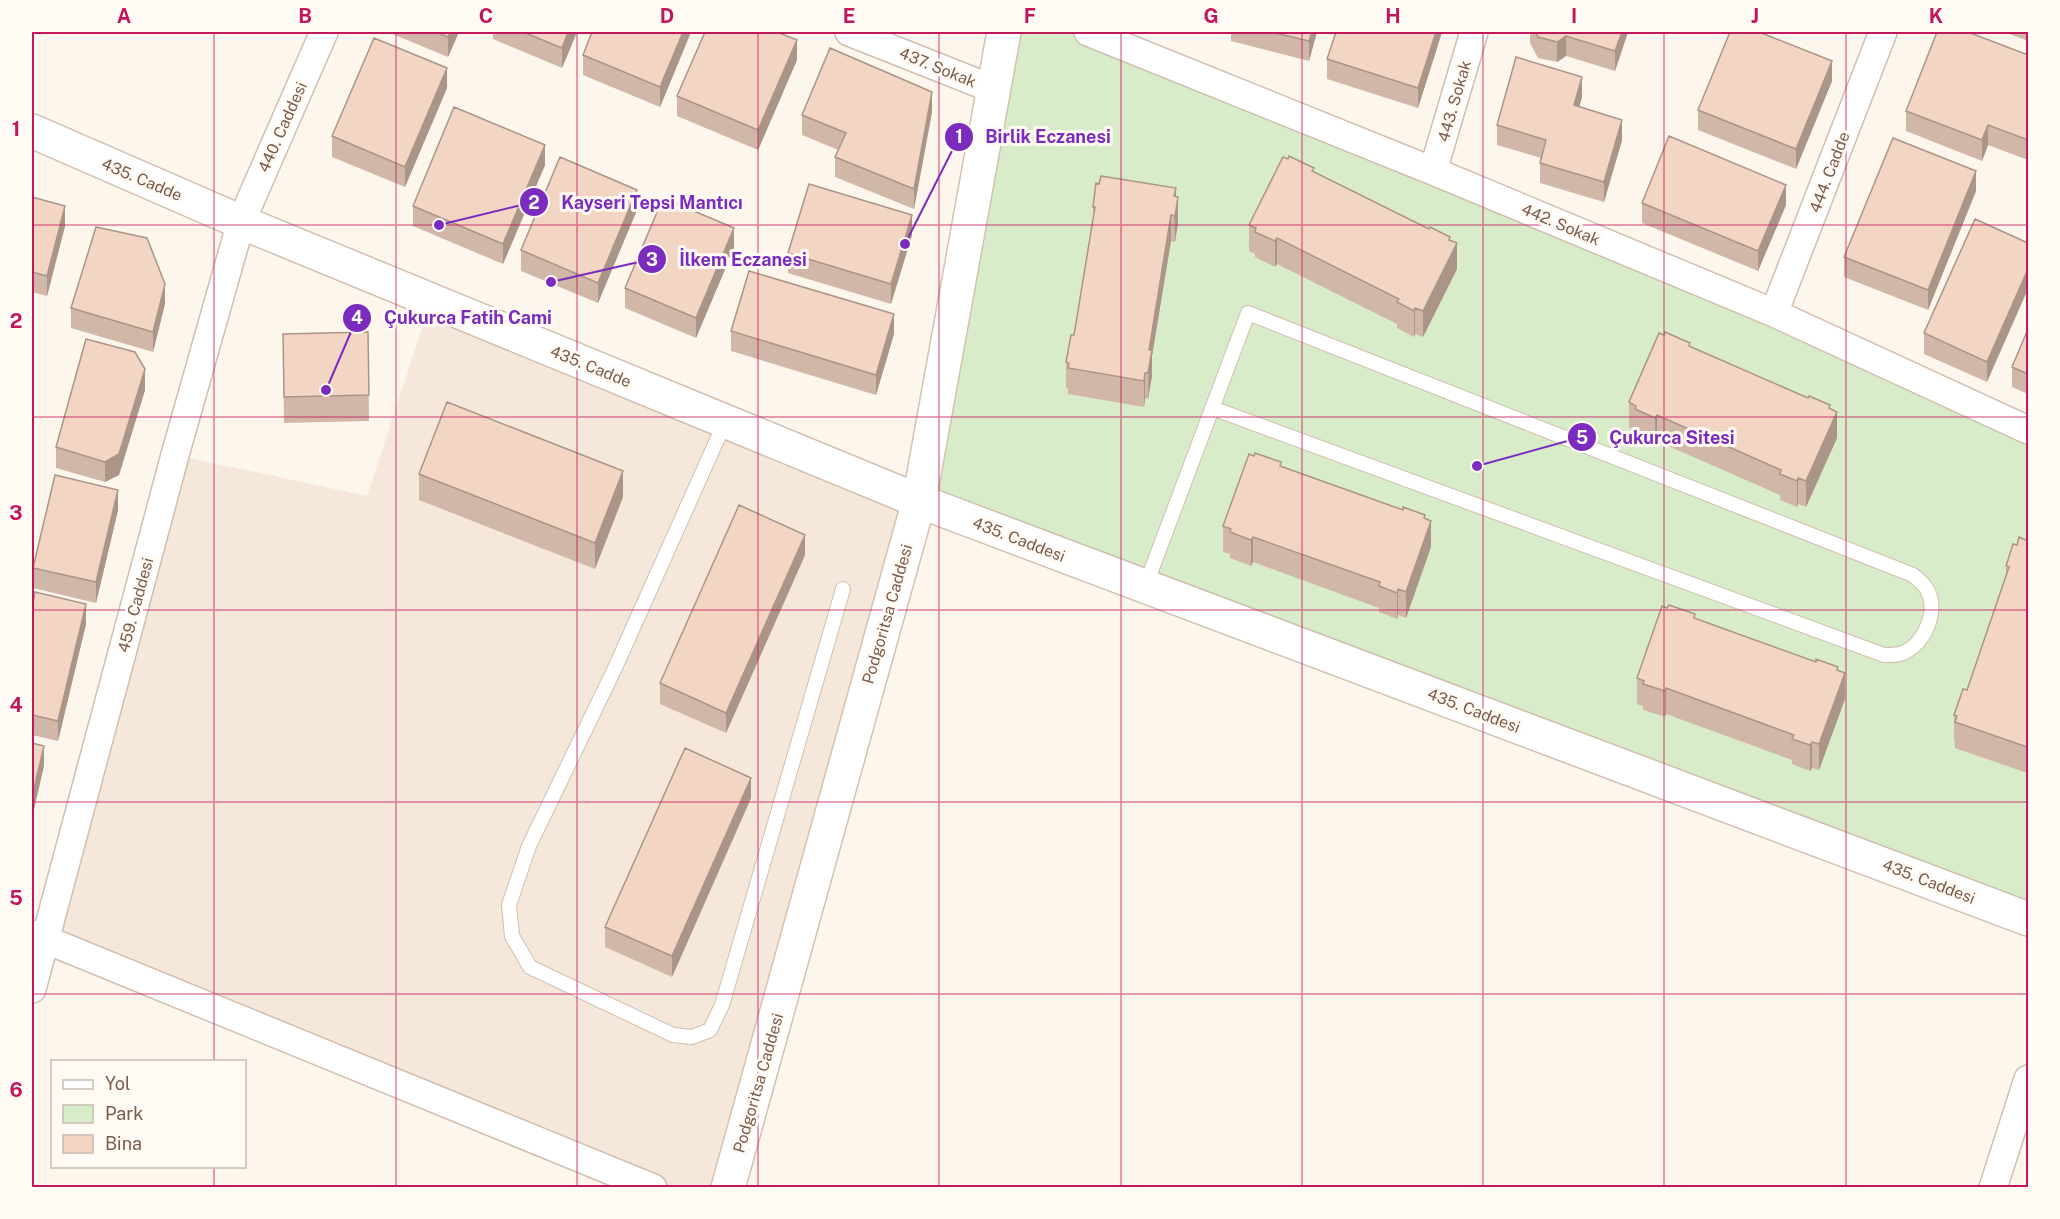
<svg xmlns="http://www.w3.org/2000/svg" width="2060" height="1219" viewBox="0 0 2060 1219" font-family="'Public Sans',sans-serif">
  <rect width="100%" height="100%" fill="#fdf6ec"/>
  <path fill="#f5e8da" d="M431 301 919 501 728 1187H653L46 940 175 455 367 496Z"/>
  <path fill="#d8ecc9" d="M1004 32H1088L2028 430V919L919 501Z"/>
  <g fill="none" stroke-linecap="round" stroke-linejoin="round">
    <g stroke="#d1beb0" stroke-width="16">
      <path id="service" d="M725 422 615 668 529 846 509 905 512 936 530 967 673 1035 692 1037 710 1030 722 1005 843 589
        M1145 587 1248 313 1913 575C1917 579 1923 583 1926 588 1940 609 1925 644 1903 653 1898 655 1890 655 1884 655L1212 408"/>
    </g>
    <g stroke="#d1beb0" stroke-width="30">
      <path id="minor" d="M849 32 993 89
        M1088 32 1433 171 1774 313 2028 430
        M1433 171 1474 32
        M1774 313 1883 32
        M32 934 653 1188
        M32 989 175 455 241 222 324 32
        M1993 1188 2028 1079"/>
    </g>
    <g stroke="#d1beb0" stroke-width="36">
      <path id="tertiary" d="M32 131 241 222 919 501 2028 919"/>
    </g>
    <g stroke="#d6c0b0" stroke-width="36">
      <path id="secondary" d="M728 1188 919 501 1004 32"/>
    </g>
    <use href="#service" stroke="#fff" stroke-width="14"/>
    <use href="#minor" stroke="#fff" stroke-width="27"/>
    <use href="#tertiary" stroke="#fff" stroke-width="33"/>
    <use href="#secondary" stroke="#fff" stroke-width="33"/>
  </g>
  <path fill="#d1b7a8" d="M390 32H459L448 57 390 33Z
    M493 32H577L562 68 493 39Z
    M691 32 660 107 583 75V55Z
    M1231 32H1317L1309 61 1231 41Z
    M1336 32H1442L1418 108 1327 79V59Z
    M1530 32H1628L1615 71 1566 56 1557 62 1538 58 1530 43Z
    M2004 32H2028V41Z
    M2028 55V160L1988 145 1982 161 1906 131V111Z
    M797 60 758 150 677 116V96Z
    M1832 81 1796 169 1698 130V110Z
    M447 88 405 187 332 157V136Z
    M1582 97 1579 107 1622 140 1604 202 1540 183V163L1541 158 1497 145V125Z
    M932 112 914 209 835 177V157L838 150 802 135V115Z
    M545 165 503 264 413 226V206Z
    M1314 172 1450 240 1457 269 1423 337 1415 334 1414 337 1397 328V324L1277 264 1275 267 1255 257V254L1249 251V225Z
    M1976 191 1928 310 1844 277V257Z
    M32 197 65 226 47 296 32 292Z
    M1176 197 1178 223 1175 242 1171 241 1152 356V376L1148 399 1145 398 1144 407 1068 394V388H1066V362L1074 335 1093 223V207Z
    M1642 203 1786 205 1758 271 1642 223Z
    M637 210 598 303 521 271V250Z
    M912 235 891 304 788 273V253Z
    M2028 243 1987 382 1924 354V333Z
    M734 248 696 338 625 308V288Z
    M165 304 153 352 71 328V308Z
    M2028 329V394L2012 387V367Z
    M731 331 894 334 876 395 731 351Z
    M368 332 369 421 284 423 283 334Z
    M1664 335 1830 409 1837 438 1806 507 1798 504 1797 507 1780 500V495L1657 441 1655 444 1635 435V431L1629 428V402Z
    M145 390 119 475 105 482 56 468V447Z
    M1254 456 1425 518 1431 547 1406 618 1398 615 1397 619 1379 612V608L1253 562 1251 566 1230 558V554L1223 552V526Z
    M419 474 623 497 595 569 419 500Z
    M118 510 96 603 33 588V568Z
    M2028 541 2027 773 1955 748V742L1954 741V715L1967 690 2006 575V566L2017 545Z
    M805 555 726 733 660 704V683Z
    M1667 608 1838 670 1845 699 1819 770 1812 768 1810 771 1792 764V760L1666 714 1665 717 1643 710V706L1637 704V678Z
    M32 609 86 624 58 741 32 735Z
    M751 798 672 977 605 947V927Z"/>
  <path fill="#aa9588" d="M451 32H459L448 57V37Z
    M568 32H577L562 68V48Z
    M683 32H691L660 107V87Z
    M1312 32H1317L1309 61V41Z
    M1436 32H1442L1418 108V88Z
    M1622 32H1628L1615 71V51Z
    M1566 36V56L1557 62V42Z
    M797 40V60L758 150V130Z
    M1832 61V81L1796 169V149Z
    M447 68V88L405 187V167Z
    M1582 77V97L1574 125V105Z
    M932 92V112L914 209V189Z
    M1622 120V140L1604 202V182Z
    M1988 125V145L1982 161V140Z
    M545 145V165L503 264V244Z
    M1976 171V191L1928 310V290Z
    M1786 185V205L1758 271V251Z
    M1176 188V211L1178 197V223L1175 242 1174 196Z
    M637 190V210L598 303V283Z
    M65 206V226L47 296V276Z
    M912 215V235L891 304V284Z
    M1171 215V241L1152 356V376L1148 399 1149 350Z
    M734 228V248L696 338V318Z
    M1450 237V256L1457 243V269L1423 337V311Z
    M1277 238V264L1275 267V241Z
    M2028 269V289L1987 382V362Z
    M165 284V304L153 352V332Z
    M1415 308V334L1414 337V311Z
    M894 314V334L876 395V375Z
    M145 369V390L119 475 105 482V462Z
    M1145 373V398L1144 407V381Z
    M1830 405V427L1837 412V438L1806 507V481Z
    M1657 415V441L1655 444V418Z
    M623 471V497L595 569V543Z
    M1798 478V504L1797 507V481Z
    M118 490V510L96 603V582Z
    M1425 515V540L1431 521V547L1406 618V592Z
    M805 535V555L726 733V713Z
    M1253 537V562L1251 566V540Z
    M1398 589V615L1397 619V593Z
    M86 604V624L58 741V721Z
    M1838 667V692L1845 673V699L1819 770V744Z
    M1666 688V714L1665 717V691Z
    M1812 742V768L1810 771V745Z
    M2028 742V768L2027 773V747Z
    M44 746V766L32 818V797Z
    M751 778V798L672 977V956Z"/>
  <path fill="#f3d5c3" stroke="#aa9588" stroke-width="1.5" d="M436 32H451L448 37Z
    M523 32H568L562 48Z
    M592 32H683L660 87 583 55Z
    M705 32H777L797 40 758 130 677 96Z
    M1271 32H1312L1309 41Z
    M1336 32H1436L1418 88 1327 59Z
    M1535 32H1622L1615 51 1566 36 1557 42 1538 37Z
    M1730 32H1759L1832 61 1796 149 1698 110Z
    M1937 32H1968L2028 55V140L1988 125 1982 140 1906 111Z
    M374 38 447 68 405 167 332 136Z
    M830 48 932 92 914 189 835 157 846 133 802 115Z
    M1516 57 1582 77 1574 105 1622 120 1604 182 1540 163 1546 140 1497 125Z
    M454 107 545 145 503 244 413 206Z
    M1669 136 1786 185 1758 251 1642 203Z
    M1893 138 1976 171 1928 290 1844 257Z
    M1289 156 1314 168 1312 171 1429 229 1430 227 1450 237 1449 240 1457 243 1423 311 1415 308 1414 311 1397 302 1399 299 1277 238 1275 241 1255 232 1256 228 1249 225 1283 157 1288 159Z
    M560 157 637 190 598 283 521 250Z
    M1101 176 1176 188 1174 196 1178 197 1175 216 1171 215 1149 350H1152L1148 373H1145L1144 381 1068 368 1069 363 1066 362 1071 335H1074L1095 207H1093L1096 183 1099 184Z
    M809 184 912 215 891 284 788 253Z
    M32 197 65 206 47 276 32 272Z
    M663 198 734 228 696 318 625 288Z
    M1975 219 2028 243V269L1987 362 1924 333Z
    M96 227 147 238 165 284 153 332 71 308Z
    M749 271 894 314 876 375 731 331Z
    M2028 329V374L2012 367Z
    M368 332 369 395 284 397 283 334Z
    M1665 332 1690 343 1689 346 1808 398 1809 396 1830 405 1829 408 1837 412 1806 481 1798 478 1797 481 1780 474 1781 470 1657 415 1655 418 1635 409 1636 406 1629 402 1659 333 1664 335Z
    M86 339 135 352 145 369 119 454 105 462 56 447Z
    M447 402 623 471 595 543 419 474Z
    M1255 453 1281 462 1280 466 1403 510V507L1425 515 1424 518 1431 521 1406 592 1398 589 1397 593 1379 586 1380 582 1253 537 1251 540 1230 532 1231 529 1223 526 1249 454 1254 456Z
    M55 475 118 490 96 582 33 568Z
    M739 505 805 535 726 713 660 683Z
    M2019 537 2028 541V742L2027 747 1955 722 1957 716 1954 715 1963 689 1967 690 2009 567 2006 566 2013 544 2017 545Z
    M35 592 86 604 58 721 32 715V609Z
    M1669 605 1695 614 1694 618 1816 662V659L1838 667 1837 670 1845 673 1819 744 1812 742 1810 745 1792 739 1794 735 1666 688 1665 691 1643 684 1644 681 1637 678 1662 606 1667 608Z
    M32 743 44 746 32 797Z
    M685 748 751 778 672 956 605 927Z"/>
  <path fill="none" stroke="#c2185b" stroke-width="1.5" stroke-opacity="0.55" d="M214 32V1062M396 32V1188M577 32V1188M758 32V1188M939 32V1188M1121 32V1188M1302 32V1188M1483 32V1188M1664 32V1188M1846 32V1188M32 225H2028M32 417H2028M32 610H2028M32 802H2028M32 994H2028M214 1166V1188"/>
  <g text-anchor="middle" stroke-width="6" stroke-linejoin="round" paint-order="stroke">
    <g font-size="16" fill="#7a5c4d" stroke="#fffaf3">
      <text transform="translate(938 67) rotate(22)" y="6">437. Sokak</text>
      <text transform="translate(1454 101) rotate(-74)" y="6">443. Sokak</text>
      <text transform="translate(282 127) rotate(-66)" y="6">440. Caddesi</text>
      <text transform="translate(1829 172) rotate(-69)" y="6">444. Cadde</text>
      <text transform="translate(142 179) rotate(23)" y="6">435. Cadde</text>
      <text transform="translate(1561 224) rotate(23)" y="6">442. Sokak</text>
      <text transform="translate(591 366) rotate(22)" y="6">435. Cadde</text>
      <text transform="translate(1019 539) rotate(21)" y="6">435. Caddesi</text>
      <text transform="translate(135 605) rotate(-75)" y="6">459. Caddesi</text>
      <text transform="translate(887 614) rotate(-74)" y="6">Podgoritsa Caddesi</text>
      <text transform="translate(1474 710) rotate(21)" y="6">435. Caddesi</text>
      <text transform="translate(1929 881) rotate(21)" y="6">435. Caddesi</text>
      <text transform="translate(758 1083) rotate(-74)" y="6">Podgoritsa Caddesi</text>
    </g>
  </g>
  <path fill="none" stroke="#7b2cbf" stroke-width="2" d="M905 244L959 137M439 225L534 202M551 282L652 259M326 390L357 318M1477 466L1582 437"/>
  <g fill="#7b2cbf" stroke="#fffaf3" stroke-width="2">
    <circle cx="905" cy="244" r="6"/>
    <circle cx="439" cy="225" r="6"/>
    <circle cx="551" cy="282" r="6"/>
    <circle cx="326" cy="390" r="6"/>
    <circle cx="1477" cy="466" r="6"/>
    <circle cx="959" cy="137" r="15"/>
    <circle cx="534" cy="202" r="15"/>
    <circle cx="652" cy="259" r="15"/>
    <circle cx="357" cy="318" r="15"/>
    <circle cx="1582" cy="437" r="15"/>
  </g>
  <g font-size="18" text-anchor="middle" font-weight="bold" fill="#fff">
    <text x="959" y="143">1</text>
    <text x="534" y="209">2</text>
    <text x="652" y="266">3</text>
    <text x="357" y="324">4</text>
    <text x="1582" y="444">5</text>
  </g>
  <g font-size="18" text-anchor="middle" font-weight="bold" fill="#7b2cbf" stroke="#fffaf3" stroke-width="6" stroke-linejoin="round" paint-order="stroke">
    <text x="1048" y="143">Birlik Eczanesi</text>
    <text x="652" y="209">Kayseri Tepsi Mantıcı</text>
    <text x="743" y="266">İlkem Eczanesi</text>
    <text x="468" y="324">Çukurca Fatih Cami</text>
    <text x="1672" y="444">Çukurca Sitesi</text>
  </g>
  <rect width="2060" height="1219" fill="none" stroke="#fffaf3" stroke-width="66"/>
  <rect x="51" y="1060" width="195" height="108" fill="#fffaf3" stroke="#cabbb1" stroke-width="1.5"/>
  <rect x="63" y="1080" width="30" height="9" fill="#ffffff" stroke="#cabbb1" stroke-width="1.5"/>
  <text x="105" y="1090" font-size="18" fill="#7a5c4d">Yol</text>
  <rect x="63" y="1105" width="30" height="18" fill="#d8ecc9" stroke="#cabbb1" stroke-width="1.5"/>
  <text x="105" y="1120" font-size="18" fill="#7a5c4d">Park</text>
  <rect x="63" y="1135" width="30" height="18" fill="#f3d5c3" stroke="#cabbb1" stroke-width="1.5"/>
  <text x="105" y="1150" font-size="18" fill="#7a5c4d">Bina</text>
  <rect x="33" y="33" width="1994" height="1153" fill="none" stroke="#c2185b" stroke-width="2"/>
  <g font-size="20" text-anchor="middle" font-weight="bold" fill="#c2185b">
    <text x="124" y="23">A</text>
    <text x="305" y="23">B</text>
    <text x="486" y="23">C</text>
    <text x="667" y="23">D</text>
    <text x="849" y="23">E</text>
    <text x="1030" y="23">F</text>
    <text x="1211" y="23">G</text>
    <text x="1393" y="23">H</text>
    <text x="1574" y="23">I</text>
    <text x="1755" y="23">J</text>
    <text x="1936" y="23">K</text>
    <text x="16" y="136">1</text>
    <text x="16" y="328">2</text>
    <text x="16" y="520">3</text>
    <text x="16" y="712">4</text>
    <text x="16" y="905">5</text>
    <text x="16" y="1097">6</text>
  </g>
</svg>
